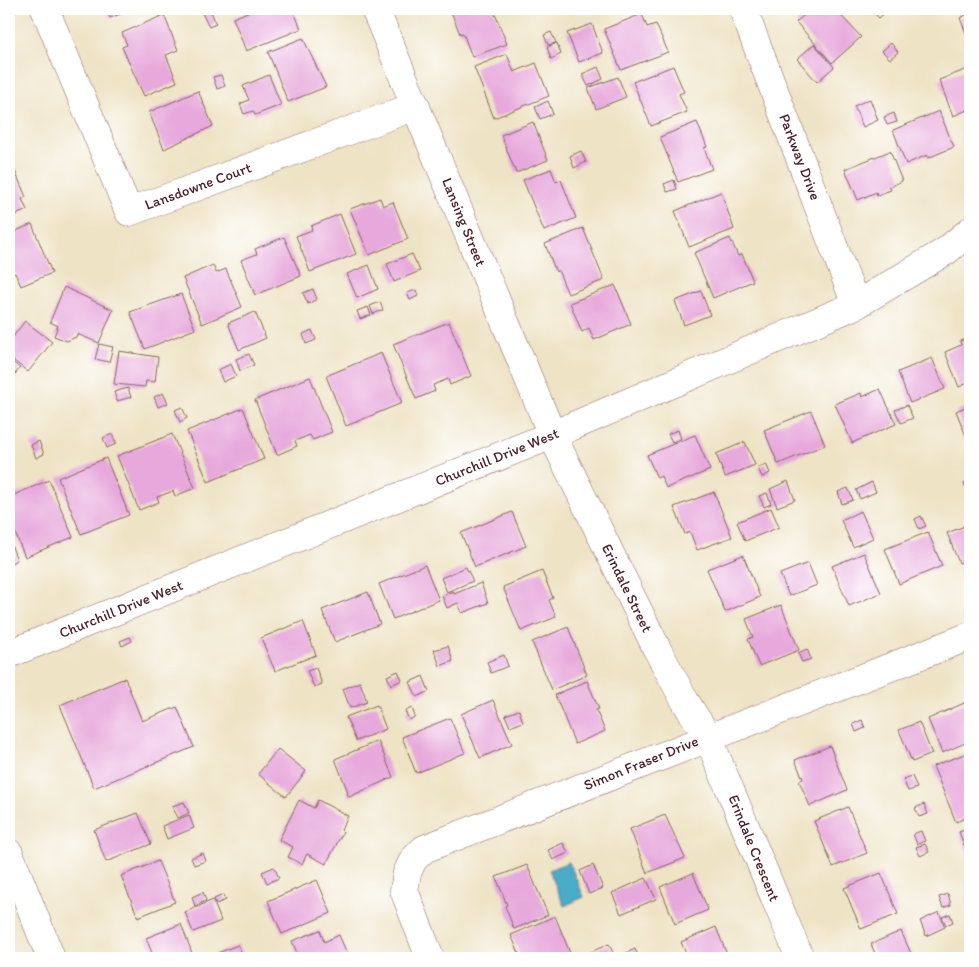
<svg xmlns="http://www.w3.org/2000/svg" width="979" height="967" viewBox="0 0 979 967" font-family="Itim,sans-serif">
  <rect width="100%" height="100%" fill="#fff"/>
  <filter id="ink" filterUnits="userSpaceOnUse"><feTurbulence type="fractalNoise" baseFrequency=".02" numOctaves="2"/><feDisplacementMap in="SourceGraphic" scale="10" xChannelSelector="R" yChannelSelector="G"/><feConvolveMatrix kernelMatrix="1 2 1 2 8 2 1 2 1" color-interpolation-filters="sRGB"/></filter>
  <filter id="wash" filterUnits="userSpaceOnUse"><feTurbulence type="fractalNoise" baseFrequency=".0096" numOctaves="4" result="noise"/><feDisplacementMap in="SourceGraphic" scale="20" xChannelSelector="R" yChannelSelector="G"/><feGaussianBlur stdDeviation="1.12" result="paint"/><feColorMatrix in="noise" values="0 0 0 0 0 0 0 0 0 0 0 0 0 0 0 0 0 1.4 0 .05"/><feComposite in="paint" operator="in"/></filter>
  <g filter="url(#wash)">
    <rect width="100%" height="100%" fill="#eee3c5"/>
    <path fill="#48acc8" stroke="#49667a" d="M569 862 584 897 564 906 549 870Z"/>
    <g id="blocks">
      <path fill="#e7a8db" d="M106 9H133L110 18Z
        M206 9H210L216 24 209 27 201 11Z
        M255 9H293L301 29 246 51 233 18Z
        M450 9H493L507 44 472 57 463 33 460 34Z
        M811 9 813 11 815 9H835L861 37 832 63 796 22Z
        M870 9H889L879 18Z
        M970 13V31L966 33 960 18Z
        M642 14 647 27 656 24 668 52 621 70 604 29Z
        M164 15 178 50 166 55 177 82 144 96 122 47 127 45 122 33Z
        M592 24 603 53 579 62 567 33Z
        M551 32 556 43 548 45 544 35Z
        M303 38 326 87 288 102 268 52Z
        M557 43 561 54 551 59 547 47Z
        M891 43 898 52 890 59 882 51Z
        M814 44 834 67 817 82 797 59Z
        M507 54 514 72 536 63 549 96 494 118 474 67Z
        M673 66 684 92 679 94 687 112 651 126 633 82Z
        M598 67 603 79 588 86 582 74Z
        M970 68V109L953 116 939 80Z
        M221 75 225 86 217 89 213 77Z
        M269 75 281 105 255 115 253 111 244 114 240 104 249 100 243 86Z
        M618 77 626 97 596 109 588 88Z
        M198 91 213 126 164 149 149 112Z
        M870 99 878 120 863 127 854 106Z
        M548 101 553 114 540 119 535 107Z
        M939 111 954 147 928 158 927 155 906 164 893 130Z
        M894 113 897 122 887 125 884 117Z
        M533 122 548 160 516 173 501 135Z
        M697 122 707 147 704 148 712 169 678 182 660 137Z
        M581 151 586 162 574 168 570 156Z
        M890 151 902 181 889 187 891 190 877 195 876 192 858 200 845 169Z
        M9 157 26 197 22 199 27 210 9 218Z
        M551 169 556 182 561 180 576 218 544 231 523 180Z
        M674 180 677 189 667 192 664 184Z
        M721 192 734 229 689 247 675 211Z
        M380 198 383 206 393 202 408 239 369 255 350 209Z
        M340 214 356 254 310 272 296 236 312 230 311 226Z
        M32 224 52 273 21 286 15 273 13 274 9 264V234Z
        M583 228 604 280 568 294 558 270 556 272 545 244Z
        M284 237 301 276 255 295 241 260 257 254 255 249Z
        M730 238 738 256 742 254 753 281 713 298 694 253Z
        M412 254 420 271 394 282 387 264Z
        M213 265 216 273 226 269 242 307 202 324 183 278Z
        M369 265 378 289 357 298 347 274Z
        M615 285 631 324 594 340 589 328 582 332 570 303Z
        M64 287 113 310 99 343 77 334 76 337 67 341 54 336 58 326 50 322Z
        M313 289 317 299 308 304 303 293Z
        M416 290 418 296 410 300 407 293Z
        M701 291 710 315 684 325 675 301Z
        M181 294 195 329 145 349 130 312Z
        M380 302 383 310 373 314 370 306Z
        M368 307 371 315 360 319 357 311Z
        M255 312 266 338 239 350 228 323Z
        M25 321 52 342 28 372 9 357V342Z
        M449 322 471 376 450 385 448 379 433 385 435 391 416 399 393 344Z
        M312 330 316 340 306 344 303 334Z
        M970 337V382L959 387 945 352 961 345 960 341Z
        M99 344 113 347 109 362 95 359Z
        M119 351 158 357 155 382 146 381 145 387 114 384Z
        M381 353 402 403 346 426 326 376Z
        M249 354 254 365 240 371 236 359Z
        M932 358 945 389 910 403 898 372Z
        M9 359 20 368 15 374 9 369Z
        M231 364 236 376 223 382 218 370Z
        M310 377 332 432 313 440 310 435 295 441 297 446 277 455 255 400Z
        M128 388 131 397 117 401 114 392Z
        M880 389 896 424 852 443 835 404 861 393 862 397Z
        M163 393 168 403 158 407 154 397Z
        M907 405 913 418 901 423 895 410Z
        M970 405V446L956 411Z
        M182 407 187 418 180 422 175 410Z
        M243 408 264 459 208 482 187 431Z
        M811 411 825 445 778 464 764 430Z
        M678 430 681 439 672 442 668 434Z
        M112 434 116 444 107 448 103 438Z
        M172 434 195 488 175 496 173 491 157 497 159 502 139 510 117 456Z
        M695 435 710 470 666 488 661 476 657 478 647 455Z
        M39 441 44 454 36 458 31 445Z
        M745 442 755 465 725 477 716 454Z
        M106 458 129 515 81 534 58 478Z
        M766 464 770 473 762 477 758 468Z
        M49 480 73 537 25 557 9 518V497Z
        M970 480V494H969L964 483Z
        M788 481 795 500 777 507 770 489Z
        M872 482 876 492 860 499 856 490Z
        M848 488 853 500 842 504 838 492Z
        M714 492 732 537 697 550 690 532 685 534 674 507Z
        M767 493 771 504 764 507 759 496Z
        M771 508 779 527 745 541 737 522Z
        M861 511 873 538 853 547 841 520Z
        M512 512 526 546 475 567 461 533Z
        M921 516 926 526 919 529 915 519Z
        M970 524V559L959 563 947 533Z
        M928 532 942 566 899 584 885 549Z
        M9 539 17 560 9 564Z
        M864 553 881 593 849 606 832 566Z
        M743 555 760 597 725 612 707 569Z
        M808 563 817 585 789 596 780 574Z
        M425 565 439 600 393 619 379 584Z
        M466 567 473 581 447 592 441 578Z
        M542 571 553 598 549 600 556 617 521 631 503 587Z
        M481 583 488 603 462 613 458 603 447 608 442 596 453 591 454 594Z
        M368 592 380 624 335 642 322 610Z
        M781 605 799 650 759 666 748 639 753 637 746 619Z
        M303 621 316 655 275 671 261 638Z
        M568 627 587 675 552 690 532 642Z
        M130 637 132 641 122 646 120 641Z
        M448 646 453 661 440 666 434 650Z
        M807 649 811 659 802 662 798 653Z
        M504 655 508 666 491 673 487 662Z
        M316 668 322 684 314 687 307 671Z
        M398 671 402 680 391 685 387 676Z
        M423 676 429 691 417 697 410 682Z
        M125 678 142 721 177 707 194 747 94 788 60 705Z
        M587 681 599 709 596 710 605 731 575 744 555 695Z
        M360 682 367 702 350 708 343 689Z
        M493 700 512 744 480 758 461 714Z
        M969 701 970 741 942 753 928 719Z
        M377 705 386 729 356 741 346 717Z
        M412 708 415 717 409 720 405 711Z
        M519 710 523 722 510 727 505 715Z
        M450 718 465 753 416 773 402 737Z
        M862 720 865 728 856 732 853 724Z
        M919 722 932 754 912 762 899 730Z
        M378 741 393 777 349 797 347 793 348 792 335 759Z
        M830 746 847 790 810 806 799 781 803 779 795 760Z
        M278 749 306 771 286 797 258 774Z
        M970 752V816L956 822 933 766Z
        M912 776 917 788 908 791 903 779Z
        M299 800 314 808 318 800 348 816 341 830 343 832 326 864 307 854 302 864 288 857 293 847 279 840Z
        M184 802 189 813 178 818 172 806Z
        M924 804 928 814 919 817 915 808Z
        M848 807 867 853 833 867 814 821Z
        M138 813 151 844 106 862 94 830Z
        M189 815 194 828 167 839 162 826Z
        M665 815 685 858 647 873 630 829Z
        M970 828V860L959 832Z
        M921 831 925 841 917 844 913 834Z
        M563 843 568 853 553 860 548 850Z
        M925 844 929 852 920 856 916 847Z
        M203 853 206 861 194 865 191 858Z
        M158 861 175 902 138 917 121 876Z
        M527 865 548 915 514 929 505 906 507 905 496 877Z
        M593 865 603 888 589 894 580 871Z
        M274 867 279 878 267 883 262 872Z
        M693 873 708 910 675 924 660 887Z
        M881 873 898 914 861 929 844 888Z
        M646 878 656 899 621 914 612 893Z
        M317 880 331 913 282 934 268 901Z
        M203 892 206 901 195 906 192 897Z
        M948 894 951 905 943 908 939 897Z
        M223 895 226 900 216 904 214 899Z
        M213 900 221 921 193 932 185 912Z
        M939 912 945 927 926 936 920 921Z
        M950 914 953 922 946 925 942 917Z
        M555 916 572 958H531L530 955 521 958 511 935Z
        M181 924 194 958H154L146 938Z
        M716 927 726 952 723 954 724 958H688L681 942Z
        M320 930 324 942 339 935 349 958H297L295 953H297L292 941Z
        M901 931 913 958H877L871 944Z
        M609 944 614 955 607 958H590L588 953Z
        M238 945 244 958H210V956Z
        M635 949 639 958H626L624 954Z"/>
    </g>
  </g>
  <g filter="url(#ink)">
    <use href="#blocks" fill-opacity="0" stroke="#836461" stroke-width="1"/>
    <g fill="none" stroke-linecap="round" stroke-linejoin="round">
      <g stroke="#836461" stroke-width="29">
        <path id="minor" d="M45 9 129 212 416 106
          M375 9 552 435 657 649 685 701 708 737 800 958
          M743 9 856 305
          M9 654 552 435 856 305 946 251 970 231
          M9 853 51 958
          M430 958 404 890 407 873 413 860 424 849 970 636"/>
      </g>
      <use href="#minor" stroke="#fff" stroke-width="28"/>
    </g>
  </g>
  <g text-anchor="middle" stroke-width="4" stroke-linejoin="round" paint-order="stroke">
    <g font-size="15" fill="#4a1f2b" stroke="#fff">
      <text transform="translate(800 157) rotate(69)" y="5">Parkway Drive</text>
      <text transform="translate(198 186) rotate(-20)" y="5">Lansdowne Court</text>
      <text transform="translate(464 222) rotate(68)" y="5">Lansing Street</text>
      <text transform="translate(497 457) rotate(-22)" y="5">Churchill Drive West</text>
      <text transform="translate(627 588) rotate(64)" y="5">Erindale Street</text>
      <text transform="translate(121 609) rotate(-22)" y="5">Churchill Drive West</text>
      <text transform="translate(641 763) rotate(-22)" y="5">Simon Fraser Drive</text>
      <text transform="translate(754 848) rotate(68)" y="5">Erindale Crescent</text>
    </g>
  </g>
  <rect width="979" height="967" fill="none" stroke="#fff" stroke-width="30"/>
</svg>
